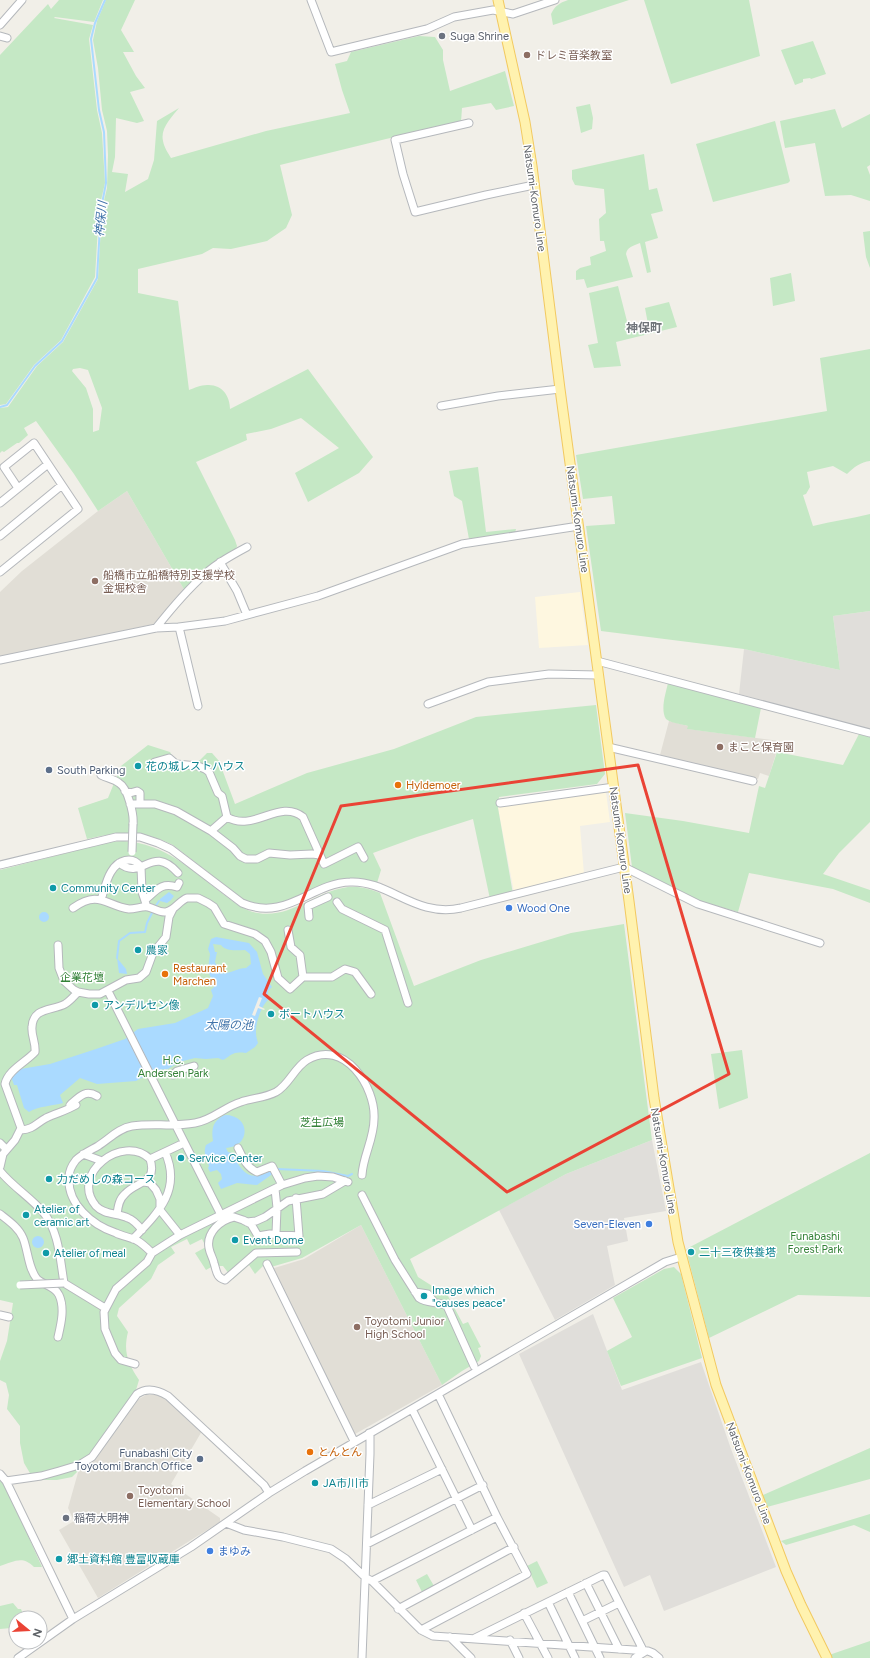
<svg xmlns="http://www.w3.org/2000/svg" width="870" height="1658" viewBox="0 0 870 1658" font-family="Figtree,'Noto Sans JP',sans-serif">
  <rect width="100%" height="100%" fill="#f1efe8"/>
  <path fill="#fef7e0" d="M580 592 588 645 539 648 535 597Z
    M606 792 610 822 580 826 584 874 514 892 498 808 505 805Z"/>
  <path fill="#e0deda" d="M870 611V730L739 694 744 649 840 670 833 616Z
    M652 1140 666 1211 624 1218 628 1241 607 1246 615 1285 555 1320 499 1210 566 1174Z
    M593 1314 622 1390 701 1362 731 1449 776 1567 664 1611 650 1575 624 1587 519 1354Z"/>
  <path fill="#e1ded6" d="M127 491 185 591 154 624 0 657V592L22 571 98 511Z
    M669 721 688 726V729L780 741 769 776 760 773 758 779 660 755Z
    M361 1225 442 1385 355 1434 271 1269 304 1259Z
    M146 1395H158L166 1398 202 1431 171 1484 220 1518V1522L98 1598 59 1530 74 1521 68 1508 79 1469 94 1460 133 1406 139 1399Z"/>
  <path fill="#c5e8c5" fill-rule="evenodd" d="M59 0H103L94 22 55 17 54 18 93 25 89 39 97 110 102 133 105 183 99 209 95 277 61 340 34 365 6 404 0 405V55L48 4 51 9Z
    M106 0H135L121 30 134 52H123L136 76 145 88 130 92 144 121 137 123 116 118 115 157 112 172 128 174 125 192 148 179 154 160 157 121 179 108C172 117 160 128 163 141 164 147 168 153 171 158L266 131 350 113 342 90 335 64 347 61 351 52 419 36 435 37 443 50V60L450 91 505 71 514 106 496 110 491 103 462 108 461 122 386 139 280 165 292 215 286 228 267 241 231 249 213 248 202 254 138 269V293L178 301 189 390C194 388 201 385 207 385 222 384 230 396 230 409L308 369 373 457 359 473 308 502 295 473 339 448 301 418 271 429 246 434 247 440 196 462 235 540 237 546 236 549 185 591 127 491 98 511 74 474 36 421 24 428 28 435 19 443H17L4 452 2 451 0 453V408L8 407 37 366 63 342 98 279 102 209 107 188 108 155 107 131 102 110 98 68 93 40 97 21ZM80 368 88 370 102 408 99 430 93 432V409L86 388 72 371 73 369Z
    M568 0H629L553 25 551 14C555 6 559 3 568 0Z
    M644 0H749L760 56 671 84Z
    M813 41 826 74 811 79 810 78 803 79V82L795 85 781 50Z
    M590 104 593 118 592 129 581 133 576 107Z
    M835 109 842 128 870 114V165L867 167 870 175V201L851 195 825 196 815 143 785 148 780 121Z
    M775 121 790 181 788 183 713 202 696 144Z
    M644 154 649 190 657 188 663 211 651 214 658 238 645 242 651 272 647 273 640 243C633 246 627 247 626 254L633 277 587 288 584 279 576 280V271L580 268 591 265 590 257 606 251 604 241H600L599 219 606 213 604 189 575 185 572 179V170Z
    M870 231V268L866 257 863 232Z
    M791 273 795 301 773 306 770 278Z
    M618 286 629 329 648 324 645 308 669 302 677 327 616 342 621 366 594 368 588 345 598 343 589 293Z
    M870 349V461C861 462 854 467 847 474L833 466 807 472 810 487 806 494 803 495 813 526C832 521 851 519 870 514V611L833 616 840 670 744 649 601 631 586 526 615 524 612 496 583 499 576 455 827 411 820 358Z
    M478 467 486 532 516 529 515 533 469 539 462 501 454 496 449 471Z
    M668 683 761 708 755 738 687 729 688 726C682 724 670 723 666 719 660 710 666 692 668 683Z
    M596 705 605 774 597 784 499 797 498 808 513 894 490 899 473 819 417 837 373 853 381 870 377 883 363 879 338 880 282 903 268 905H259L244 900 173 845C140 829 122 831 87 839L78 808 108 798 121 766 148 745 170 752 174 759 177 762 190 763 200 760 207 753H212L219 761 235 804 307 773 394 749 476 717Z
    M859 734 870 737V822L839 853 823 874 870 890V903L833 889 749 873 738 912 700 901 632 867 625 813 683 821 749 833 759 786 765 788 777 752 843 765Z
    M123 841C166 844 190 869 223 894 234 902 244 911 258 913 290 919 316 891 348 887 359 886 370 889 380 893L414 986 481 960 571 933 624 924 652 1140 566 1174 410 1259 418 1277 448 1296 463 1324 468 1322 481 1347 478 1348 481 1356 479 1361 462 1371 442 1385 361 1225 302 1258 271 1267 265 1264 255 1274 249 1265 233 1279 223 1266H213L206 1270 195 1253 206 1247 202 1239 190 1245 187 1239 171 1247 175 1253 158 1265 151 1279 119 1308 117 1316 128 1332C123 1352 128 1363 139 1380L136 1390 82 1467 72 1477 57 1480H34L24 1463 20 1443V1426L7 1409 9 1395 6 1383 0 1380V1361L7 1341 13 1303 0 1300V870L109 842Z
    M742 1050 748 1098 719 1109 711 1054Z
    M870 1153V1297L798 1295 709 1338 686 1250 688 1248Z
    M674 1267 681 1274 702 1358 621 1386 607 1351 632 1337 613 1298 664 1269Z
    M870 1448V1479L767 1507 763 1495Z
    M0 1478 4 1482 42 1567H34C22 1555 14 1562 0 1566Z
    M870 1514V1532L854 1525 786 1545 781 1541Z
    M537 1561 548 1583 537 1588 527 1566Z
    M427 1574 434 1586 422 1592 416 1580Z
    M13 1603 18 1609H21L24 1617 16 1618V1624L11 1628 0 1629V1606Z
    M870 1641V1658H831L829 1655Z"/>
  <path fill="#aadaff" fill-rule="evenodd" d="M169 892 174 896 171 900 167 903 160 901V899Z
    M39 917a5 5 0 1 1 10 0a5 5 0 1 1-10 0Z
    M216 937 249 943 257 952 263 974 272 987 268 991V1000C261 1006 255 1025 256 1033 256 1036 257 1040 258 1043L255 1047 246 1053C233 1051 233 1054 223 1060L218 1058 206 1059 195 1058 179 1062 168 1069 156 1070 136 1081 97 1084 80 1078 60 1095 63 1103C53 1106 38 1106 29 1112L24 1108 17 1085H14L9 1071 50 1064 96 1049 125 1039 138 1029 175 1023 208 1008 213 996 211 990 214 987 216 982 210 976 208 969 210 954 208 949 211 939ZM213 944 221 945C226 952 237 950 245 950L250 954 251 964 246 968C237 968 228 975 220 973L215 962 217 952H215Z
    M117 958 126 969 127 974 119 973Z
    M225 1115C251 1115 251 1147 226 1148L228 1152 232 1153C242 1173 250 1183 272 1170L274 1173 257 1185 237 1183 221 1189 218 1183 222 1179 221 1174 217 1170 210 1172 208 1168 209 1166C206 1158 203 1153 206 1145L213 1141C211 1129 213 1120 225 1115Z
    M32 1242a6 6 0 1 1 12 0a6 6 0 1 1-12 0Z"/>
  <path fill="#f1efe8" d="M259 997 262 998 259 1006 265 1009 264 1010 258 1008 255 1016 252 1015Z"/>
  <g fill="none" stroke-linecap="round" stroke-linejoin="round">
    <path stroke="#aadaff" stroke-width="2" d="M0 407 7 405 35 366 62 341 97 278 101 209 106 183 104 132 99 110 91 39 95 23 105 0
      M155 907 159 901
      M117 958 119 941 130 933 145 932 147 923 153 911
      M277 1169 323 1171 348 1176 352 1174"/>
    <g stroke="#b5b8bc" stroke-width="9">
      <path id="minor" d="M311 0 331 52 427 29 454 17 493 10 513 14 555 0
        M0 25 22 0
        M0 36 7 38
        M469 123 395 140 403 174 415 212 486 195 534 185
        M441 406 498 396 560 389
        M0 503 48 464
        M0 536 62 485
        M220 562 237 591 247 615
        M0 572 78 509 34 443 4 467 18 488
        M179 627 198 706
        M156 628C171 609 187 590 205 574 217 563 232 555 247 547
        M0 660 156 628 179 627 225 621 318 596 462 544 579 526
        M597 661 870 733
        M428 704 488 682 549 674 598 675
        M608 747 753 781
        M156 766 155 762 169 758 176 764 198 766 205 769 209 772 218 793 222 796 227 817C253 833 280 798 303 817L324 864 358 847 364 858
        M101 775C107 778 114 779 119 783 128 788 134 815 133 824
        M125 791 130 793 137 791 140 793V804
        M500 803 614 787
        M130 804H155L176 811 211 831 233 848 240 856 246 859H257L269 853 290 855 312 854 320 855
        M211 831 227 817
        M119 863C143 882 151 843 178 873
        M0 865 116 837H140L158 843 171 849 242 903C286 922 311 883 350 882 389 880 415 918 461 908L624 867 698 904 820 943
        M101 900C104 891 106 880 111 872 118 860 132 855 141 867L142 892 147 907
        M145 900C157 890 161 882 177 887L179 883
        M337 902 342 909 385 930 408 1003
        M73 908C99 890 105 905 129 909 136 909 142 906 148 907 154 908 159 913 166 912 175 910 179 901 187 898H198L208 903 214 907 224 924 255 934 265 941 271 952 278 978 290 989 303 977 300 955 291 947 288 930
        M309 917 308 906 328 897
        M58 945 59 968 64 981 74 990 78 992 89 994H100L126 980 139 978 146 972 153 953 166 937 169 917 173 909
        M303 977H332L345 969 355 972 371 994
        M108 991 221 1215
        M173 1075 177 1071 194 1066
        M70 1105C79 1097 85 1089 97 1096
        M21 1130C34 1129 35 1124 46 1118 56 1113 66 1111 76 1105
        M0 1143 6 1149
        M238 1148C243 1158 246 1167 257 1172L272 1166 282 1185
        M83 1154 102 1161
        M150 1159 184 1143
        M0 1167 3 1154 15 1140 21 1128 5 1084C8 1070 26 1062 35 1052 36 1043 31 1035 32 1027 33 1007 52 1011 65 1004 70 1001 74 996 78 992
        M0 1171C12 1186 30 1197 43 1212 59 1231 60 1259 64 1283L105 1308
        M144 1182 150 1183 156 1190 160 1199V1210L180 1235
        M275 1189 277 1208 276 1234
        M362 1195 395 1260 419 1298C427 1304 438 1301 447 1306L474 1366
        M0 1214C9 1221 19 1228 23 1238 28 1250 28 1268 37 1279 43 1285 55 1286 59 1295 65 1308 61 1324 58 1337
        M117 1214C118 1207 119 1199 125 1194 136 1181 158 1184 150 1159 123 1133 69 1174 96 1206 104 1215 118 1213 128 1218 134 1220 138 1225 142 1230
        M231 1216 243 1220 251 1224 258 1236 270 1234 299 1236 296 1198
        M234 1217C220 1220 206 1233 209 1248 210 1254 213 1258 214 1263 217 1272 216 1277 225 1280L256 1253 297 1252
        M247 1222 256 1221 265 1217 288 1201 323 1194 345 1181
        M133 1239C158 1213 182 1190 165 1152
        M152 1253C147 1248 142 1243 136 1240 129 1237 122 1236 116 1233 92 1225 67 1204 69 1177 69 1171 72 1165 76 1160 82 1154 91 1150 98 1146 109 1139 119 1128 132 1126 152 1123 174 1127 195 1123 213 1120 224 1107 241 1102 252 1098 265 1098 276 1092 289 1085 294 1068 307 1060 344 1038 376 1087 374 1119 374 1139 363 1156 362 1175
        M267 1264 354 1441
        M415 1292 428 1294 434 1302
        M0 1315 9 1317
        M135 1364 121 1360 115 1353 105 1329 104 1312 116 1289 147 1262 152 1253 180 1235 282 1185 305 1178 318 1176 333 1177 348 1182
        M438 1394 497 1517
        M412 1409 472 1530
        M0 1474 6 1481 73 1619
        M6 1481 41 1476 59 1471 79 1465 92 1457 137 1394C147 1387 158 1390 168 1396L264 1485 269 1493
        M368 1505 442 1469
        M226 1523 244 1530 283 1537 331 1549 346 1559 366 1578 372 1581 421 1630 433 1636 648 1651 653 1653 659 1658
        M367 1544 483 1485
        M372 1581 497 1517 527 1574 421 1630
        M586 1583 619 1649
        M568 1592 600 1658
        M548 1602 575 1658
        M398 1609 514 1547
        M524 1613 548 1658
        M582 1621 619 1603
        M450 1637 471 1658
        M475 1638 603 1575H605L643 1650
        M510 1640 519 1658
        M18 1658 73 1619 191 1547 269 1493 305 1471 665 1262 681 1257
        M362 1658 370 1454V1436L369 1433
        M635 1658 646 1651"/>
    </g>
    <g stroke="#f2c960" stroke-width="11">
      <path id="major" d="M498 0 525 122 532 166 560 389 629 901 654 1098 678 1242 716 1385 786 1571 801 1605 827 1658"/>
    </g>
    <use href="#minor" stroke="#fff" stroke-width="7"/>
    <use href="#major" stroke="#fff2af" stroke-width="9"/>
    <g stroke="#b5b8bc" stroke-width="9" stroke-linecap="butt">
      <path id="minor-bridge" d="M132 852 133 824
        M20 1285 64 1283"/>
    </g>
    <use href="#minor-bridge" stroke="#fff" stroke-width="7"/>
  </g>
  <path fill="none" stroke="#ea4335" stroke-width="3" stroke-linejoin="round" d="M638 765 729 1074 507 1192 264 994 341 806Z"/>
  <g fill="#6b7280" stroke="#fff" stroke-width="1.5">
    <circle cx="442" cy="36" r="4"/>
    <circle cx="66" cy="1518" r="4"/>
  </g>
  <g fill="#8d6e63" stroke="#fff" stroke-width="1.5">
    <circle cx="527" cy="55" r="4"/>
    <circle cx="95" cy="581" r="4"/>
    <circle cx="720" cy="747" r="4"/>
    <circle cx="357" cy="1327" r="4"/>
    <circle cx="130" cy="1496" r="4"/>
  </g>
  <g fill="#0f9aa8" stroke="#fff" stroke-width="1.5">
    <circle cx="138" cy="766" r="4"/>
    <circle cx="53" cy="888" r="4"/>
    <circle cx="138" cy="950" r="4"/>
    <circle cx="95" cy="1005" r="4"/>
    <circle cx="271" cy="1014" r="4"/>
    <circle cx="181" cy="1158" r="4"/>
    <circle cx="49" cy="1179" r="4"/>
    <circle cx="26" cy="1215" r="4"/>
    <circle cx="235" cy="1240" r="4"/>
    <circle cx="691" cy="1252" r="4"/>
    <circle cx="46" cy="1253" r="4"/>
    <circle cx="424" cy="1296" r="4"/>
    <circle cx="315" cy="1483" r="4"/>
    <circle cx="59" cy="1559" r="4"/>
  </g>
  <g fill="#5c6f8a" stroke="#fff" stroke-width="1.5">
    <circle cx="49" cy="770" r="4"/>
    <circle cx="200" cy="1459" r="4"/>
  </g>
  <g fill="#e8710a" stroke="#fff" stroke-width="1.5">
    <circle cx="398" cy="785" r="4"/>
    <circle cx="165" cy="974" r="4"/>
    <circle cx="310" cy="1452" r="4"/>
  </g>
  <g fill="#3f7fe0" stroke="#fff" stroke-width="1.5">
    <circle cx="509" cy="908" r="4"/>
    <circle cx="649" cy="1224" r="4"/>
    <circle cx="210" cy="1551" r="4"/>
  </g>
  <g text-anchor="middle" stroke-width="3" stroke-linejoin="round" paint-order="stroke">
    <g font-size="11" fill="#5b616d" stroke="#fff" text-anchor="start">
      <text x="450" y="40">Suga Shrine</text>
      <text x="74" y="1522">稲荷大明神</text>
    </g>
    <g font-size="11" fill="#785e54" stroke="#fff" text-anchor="start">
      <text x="535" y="59">ドレミ音楽教室</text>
      <text x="103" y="579">船橋市立船橋特別支援学校<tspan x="103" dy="13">金堀校舎</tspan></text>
      <text x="728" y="751">まこと保育園</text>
      <text x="365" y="1325">Toyotomi Junior<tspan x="365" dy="13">High School</tspan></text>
      <text x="138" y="1494">Toyotomi<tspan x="138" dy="13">Elementary School</tspan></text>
    </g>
    <g font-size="11" fill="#5f6368" stroke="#fff">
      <text transform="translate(535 198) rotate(82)" y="4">Natsumi-Komuro Line</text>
      <text transform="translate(578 519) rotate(82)" y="4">Natsumi-Komuro Line</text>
      <text transform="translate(621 840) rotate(82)" y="4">Natsumi-Komuro Line</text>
      <text transform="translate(664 1161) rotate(80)" y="4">Natsumi-Komuro Line</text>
      <text transform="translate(749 1473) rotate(69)" y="4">Natsumi-Komuro Line</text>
    </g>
    <g font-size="11" fill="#0d838f" stroke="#fff" text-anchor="start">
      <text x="146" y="770">花の城レストハウス</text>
      <text x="61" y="892">Community Center</text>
      <text x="146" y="954">農家</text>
      <text x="103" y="1009">アンデルセン像</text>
      <text x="279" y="1018">ボートハウス</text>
      <text x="189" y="1162">Service Center</text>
      <text x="57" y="1183">力だめしの森コース</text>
      <text x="34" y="1213">Atelier of<tspan x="34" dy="13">ceramic art</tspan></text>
      <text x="243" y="1244">Event Dome</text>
      <text x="699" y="1256">二十三夜供養塔</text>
      <text x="54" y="1257">Atelier of meal</text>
      <text x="432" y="1294">Image which<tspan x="432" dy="13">"causes peace"</tspan></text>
      <text x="323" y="1487">JA市川市</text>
      <text x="67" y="1563">郷土資料館 豊富収蔵庫</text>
    </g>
    <g font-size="11" fill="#4e5e75" stroke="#fff" text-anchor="start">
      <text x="57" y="774">South Parking</text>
      <text x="192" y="1457" text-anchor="end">Funabashi City<tspan x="192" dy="13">Toyotomi Branch Office</tspan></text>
    </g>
    <g font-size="11" fill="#c56008" stroke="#fff" text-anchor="start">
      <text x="406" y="789">Hyldemoer</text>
      <text x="173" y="972">Restaurant<tspan x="173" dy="13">Marchen</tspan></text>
      <text x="318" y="1456">とんとん</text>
    </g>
    <g font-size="11" fill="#366cbe" stroke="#fff" text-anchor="start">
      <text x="517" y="912">Wood One</text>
      <text x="641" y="1228" text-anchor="end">Seven-Eleven</text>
      <text x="218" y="1555">まゆみ</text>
    </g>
    <g font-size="11" fill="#348238" stroke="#fff">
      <text x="82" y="981">企業花壇</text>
      <text x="173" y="1064">H.C.<tspan x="173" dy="13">Andersen Park</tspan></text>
      <text x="322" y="1126">芝生広場</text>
      <text x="815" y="1240">Funabashi<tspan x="815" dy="13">Forest Park</tspan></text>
    </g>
    <g font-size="12" font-style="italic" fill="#4174aa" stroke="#fff">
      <text transform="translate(101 219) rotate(-84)" y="4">神保川</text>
      <text x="229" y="1029">太陽の池</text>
    </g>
    <g font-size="12" font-weight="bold" fill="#70757a" stroke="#fff">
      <text x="644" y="332">神保町</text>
    </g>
  </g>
  <g transform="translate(28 1630) rotate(108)"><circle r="19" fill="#ffffff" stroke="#bfc1c3"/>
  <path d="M0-3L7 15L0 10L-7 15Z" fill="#ea4335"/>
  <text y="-6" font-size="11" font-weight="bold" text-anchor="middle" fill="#5f6368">N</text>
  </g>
</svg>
